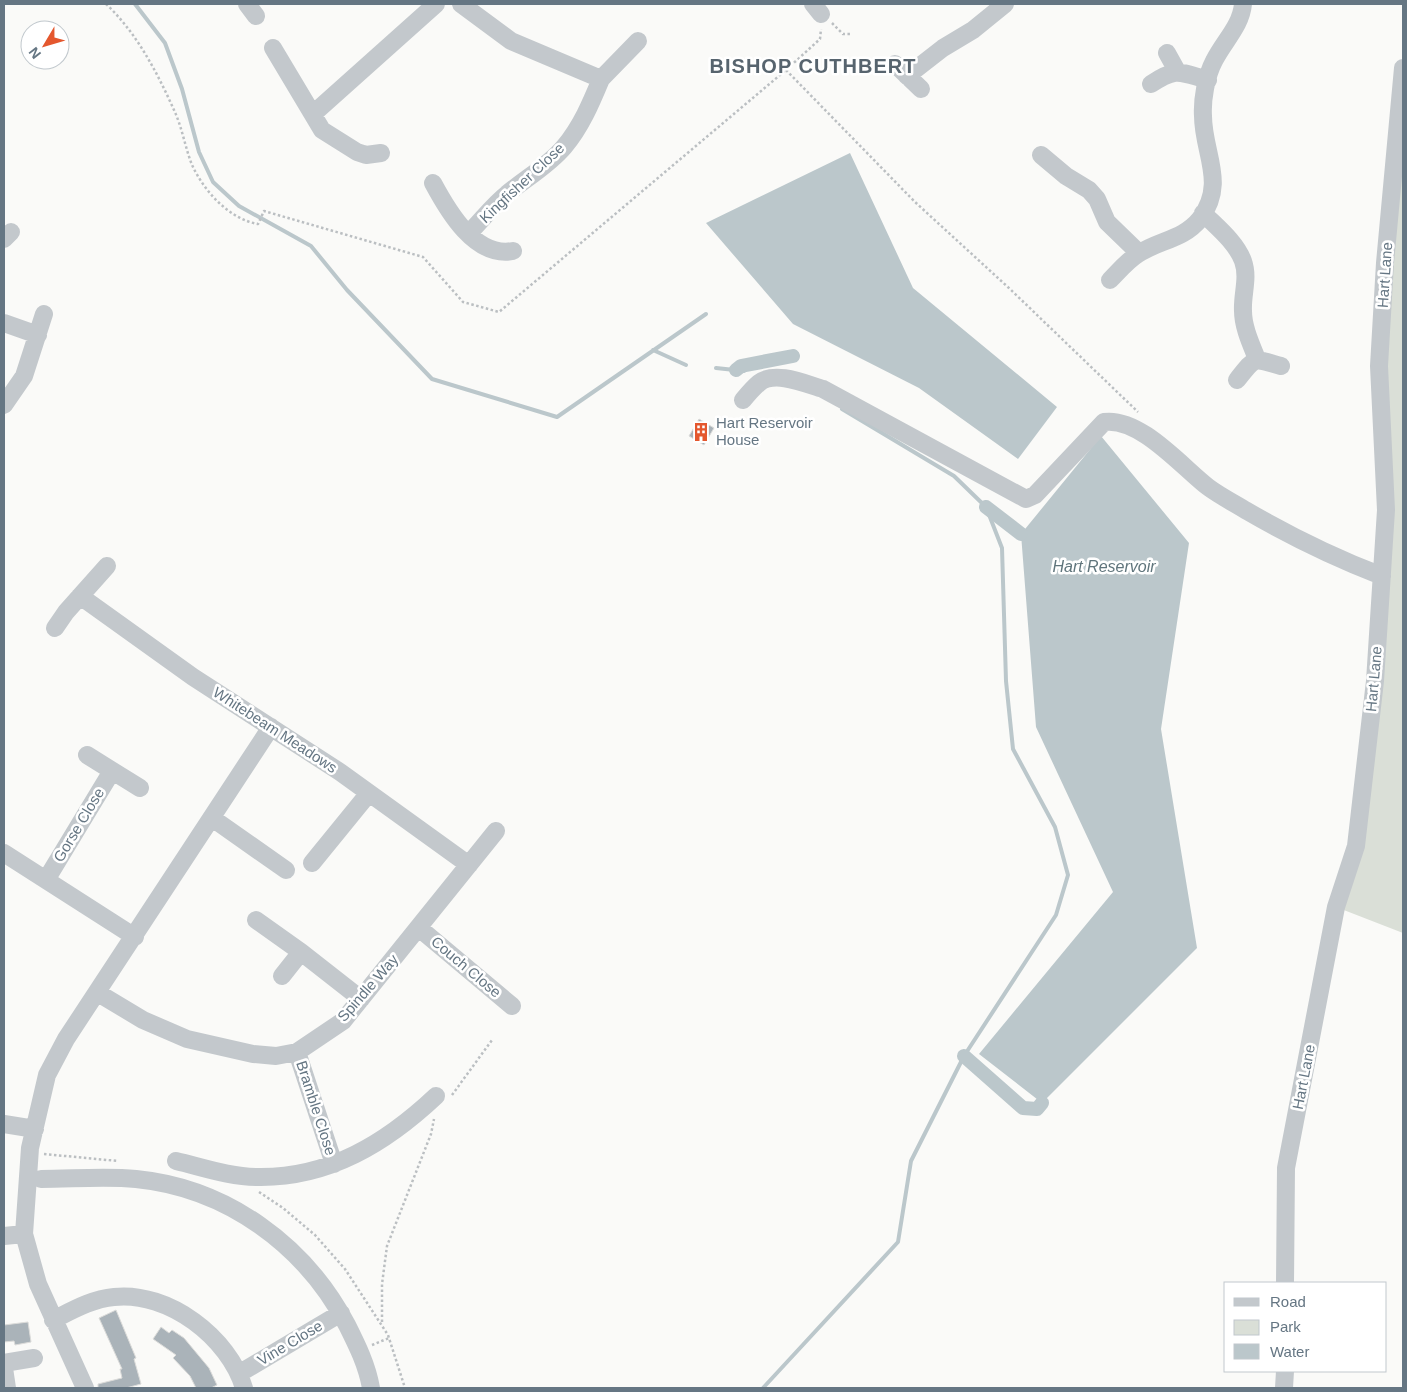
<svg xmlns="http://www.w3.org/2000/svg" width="1407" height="1392" viewBox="0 0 1407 1392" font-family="Helvetica,sans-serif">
  <rect width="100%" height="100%" fill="#fafaf8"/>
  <path fill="#dadfd7" d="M1403 68V933L1336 907 1356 846 1386 510 1379 366Z"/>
  <path fill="#bbc7cb" d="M850 153 913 288 1057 407 1018 459 919 388 793 324 706 223Z
    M1101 436 1189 543 1161 729 1197 948 1042 1103 979 1054 1113 892 1036 727 1021 534Z"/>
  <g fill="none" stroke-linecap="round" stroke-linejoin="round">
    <path stroke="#bbc7cb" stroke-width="4" d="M135 4 165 43 182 89 199 152 213 182 239 206 311 246 347 290 432 379 557 417 706 314
      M653 350 686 365
      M716 368 744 371
      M763 1388 898 1242 911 1161 964 1056 1056 915 1068 875 1055 827 1013 749 1006 681 1002 548 986 507 954 476 842 409"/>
    <path stroke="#bbc7cb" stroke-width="14" d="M736 370 741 366 793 356
      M986 507 1021 534
      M964 1056 1023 1108 1037 1109 1042 1103"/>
  </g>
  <path fill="#aab3b9" stroke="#dcdcda" d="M699 419 714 428 704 445 689 436Z
    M116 1310 136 1358 134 1359 141 1384 126 1388H98V1384L122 1378 120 1369H122L99 1318Z
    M28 1322 31 1342 15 1345 14 1341 4 1342V1325Z
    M161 1327 169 1333 172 1330 184 1338 209 1368 217 1385 211 1388H196L190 1376 173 1358 176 1355 153 1339Z"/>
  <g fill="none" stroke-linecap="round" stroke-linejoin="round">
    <path stroke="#bbbfc2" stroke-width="2.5" stroke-dasharray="2.5 2.5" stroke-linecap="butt" d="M106 4C136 32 157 72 174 110 182 127 185 147 192 165 204 191 229 219 258 224L264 211 423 257 463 302 499 312 786 70 820 39 821 29
      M832 23 843 34H851
      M786 70 915 202 1010 289 1138 412
      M452 1095 492 1040
      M44 1154 118 1161
      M259 1192 283 1208 315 1235 345 1269 388 1335 405 1388
      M382 1322V1284L387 1246 431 1134 434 1119
      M372 1345 389 1338"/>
    <path stroke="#c3c8cc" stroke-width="18" d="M247 4 256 16
      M461 4 511 41 601 79C591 103 581 127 564 147 548 166 526 178 507 194 493 205 482 220 469 233
      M813 4 821 14
      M273 48 322 130 357 152 366 155 381 153
      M1167 53 1177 71
      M895 64 921 89
      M907 76 943 48 973 30 1005 4
      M601 79 638 41
      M1151 84C1177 67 1179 72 1208 80
      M313 114 436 4
      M1041 155 1066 176 1089 190 1097 199 1107 222 1139 253
      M433 183C448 211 475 258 513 251
      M1203 213C1217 227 1236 242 1243 261 1249 278 1242 294 1243 311 1243 327 1251 344 1257 359
      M4 239 11 232
      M1110 280C1119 271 1127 261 1138 254 1159 240 1183 240 1200 219 1227 183 1203 153 1203 116 1202 100 1206 76 1214 61 1224 41 1241 26 1243 4
      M4 323 38 335
      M1237 380C1256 356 1252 358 1281 366
      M743 400C748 394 753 388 759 383 775 370 806 384 823 389L1026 499 1035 495 1104 422C1140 417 1181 466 1208 487 1220 496 1234 503 1247 511 1290 536 1335 558 1382 576
      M4 405 24 376 44 314
      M80 596 193 677 340 772 469 865
      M55 628 66 612 107 566
      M87 755 140 788
      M212 818 286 870
      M4 853 135 937
      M312 863 369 793
      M46 880 112 771
      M256 920 301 952 361 999
      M419 928 512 1006
      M282 976 301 952
      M98 993 143 1020 187 1039 253 1054 276 1056 297 1052 343 1021 496 831
      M297 1052 334 1164
      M4 1124 35 1129
      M176 1161C202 1167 230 1177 258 1177 329 1178 386 1143 436 1096
      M41 1179C72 1179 105 1176 136 1179 227 1188 305 1245 347 1325 357 1345 367 1365 371 1388
      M4 1236 24 1234
      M1285 1283 1286 1168 1336 907 1356 846 1375 681 1386 510 1379 366 1385 263 1403 68
      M53 1320C73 1310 92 1299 114 1297 169 1291 229 1338 244 1388
      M4 1363 34 1358
      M4 1368 7 1388
      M240 1373 341 1313
      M85 1388 38 1284 24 1234 30 1148 47 1075 66 1039 271 727
      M1284 1388 1285 1371"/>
  </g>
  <defs>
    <g id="building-bare" transform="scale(1.5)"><path d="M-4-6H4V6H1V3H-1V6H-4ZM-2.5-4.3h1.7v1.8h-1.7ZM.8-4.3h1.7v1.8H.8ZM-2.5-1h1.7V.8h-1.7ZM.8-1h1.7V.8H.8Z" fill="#e4572e" stroke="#fff" stroke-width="2.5" paint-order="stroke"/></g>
  </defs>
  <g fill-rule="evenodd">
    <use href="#building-bare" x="701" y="432"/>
  </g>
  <g text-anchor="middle" stroke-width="5" stroke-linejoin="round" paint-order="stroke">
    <g font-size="15" fill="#657683" stroke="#fff">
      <text transform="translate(522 183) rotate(-43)" y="5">Kingfisher Close</text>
      <text transform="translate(1385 275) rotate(-86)" y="5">Hart Lane</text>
      <text transform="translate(1374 679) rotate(-85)" y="5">Hart Lane</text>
      <text transform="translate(275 730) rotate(33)" y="5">Whitebeam Meadows</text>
      <text transform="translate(79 825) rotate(-59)" y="5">Gorse Close</text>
      <text transform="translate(466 967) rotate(40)" y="5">Couch Close</text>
      <text transform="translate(368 988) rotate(-49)" y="5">Spindle Way</text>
      <text transform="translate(1304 1077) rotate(-79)" y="5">Hart Lane</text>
      <text transform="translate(316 1108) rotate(72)" y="5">Bramble Close</text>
      <text transform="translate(290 1343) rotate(-31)" y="5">Vine Close</text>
    </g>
    <g font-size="15" fill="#657683" stroke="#fff" text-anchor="start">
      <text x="716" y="428">Hart Reservoir<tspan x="716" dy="17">House</tspan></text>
    </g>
    <g font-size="16" font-style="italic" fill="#60757c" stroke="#fff">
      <text x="1104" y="572">Hart Reservoir</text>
    </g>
    <g font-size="20" font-weight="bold" letter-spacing="1" fill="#57646e" stroke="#fff">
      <text x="813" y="73">BISHOP CUTHBERT</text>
    </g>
  </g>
  <rect width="1407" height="1392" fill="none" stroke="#657683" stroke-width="10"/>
  <rect x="1224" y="1282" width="162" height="90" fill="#ffffff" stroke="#c1c8cd"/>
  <rect x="1234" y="1298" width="25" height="8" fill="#c3c8cc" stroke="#c1c8cd"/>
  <text x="1270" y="1307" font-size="15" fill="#657683">Road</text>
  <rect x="1234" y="1320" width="25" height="15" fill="#dadfd7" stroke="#c1c8cd"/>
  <text x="1270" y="1332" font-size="15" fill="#657683">Park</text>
  <rect x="1234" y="1344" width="25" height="15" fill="#bbc7cb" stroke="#c1c8cd"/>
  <text x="1270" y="1357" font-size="15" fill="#657683">Water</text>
  <g transform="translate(45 45) rotate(232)"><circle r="24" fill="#ffffff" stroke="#c1c8cd"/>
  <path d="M0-4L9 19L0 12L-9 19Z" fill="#e4572e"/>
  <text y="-8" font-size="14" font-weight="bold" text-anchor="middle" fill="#657683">N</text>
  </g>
</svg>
